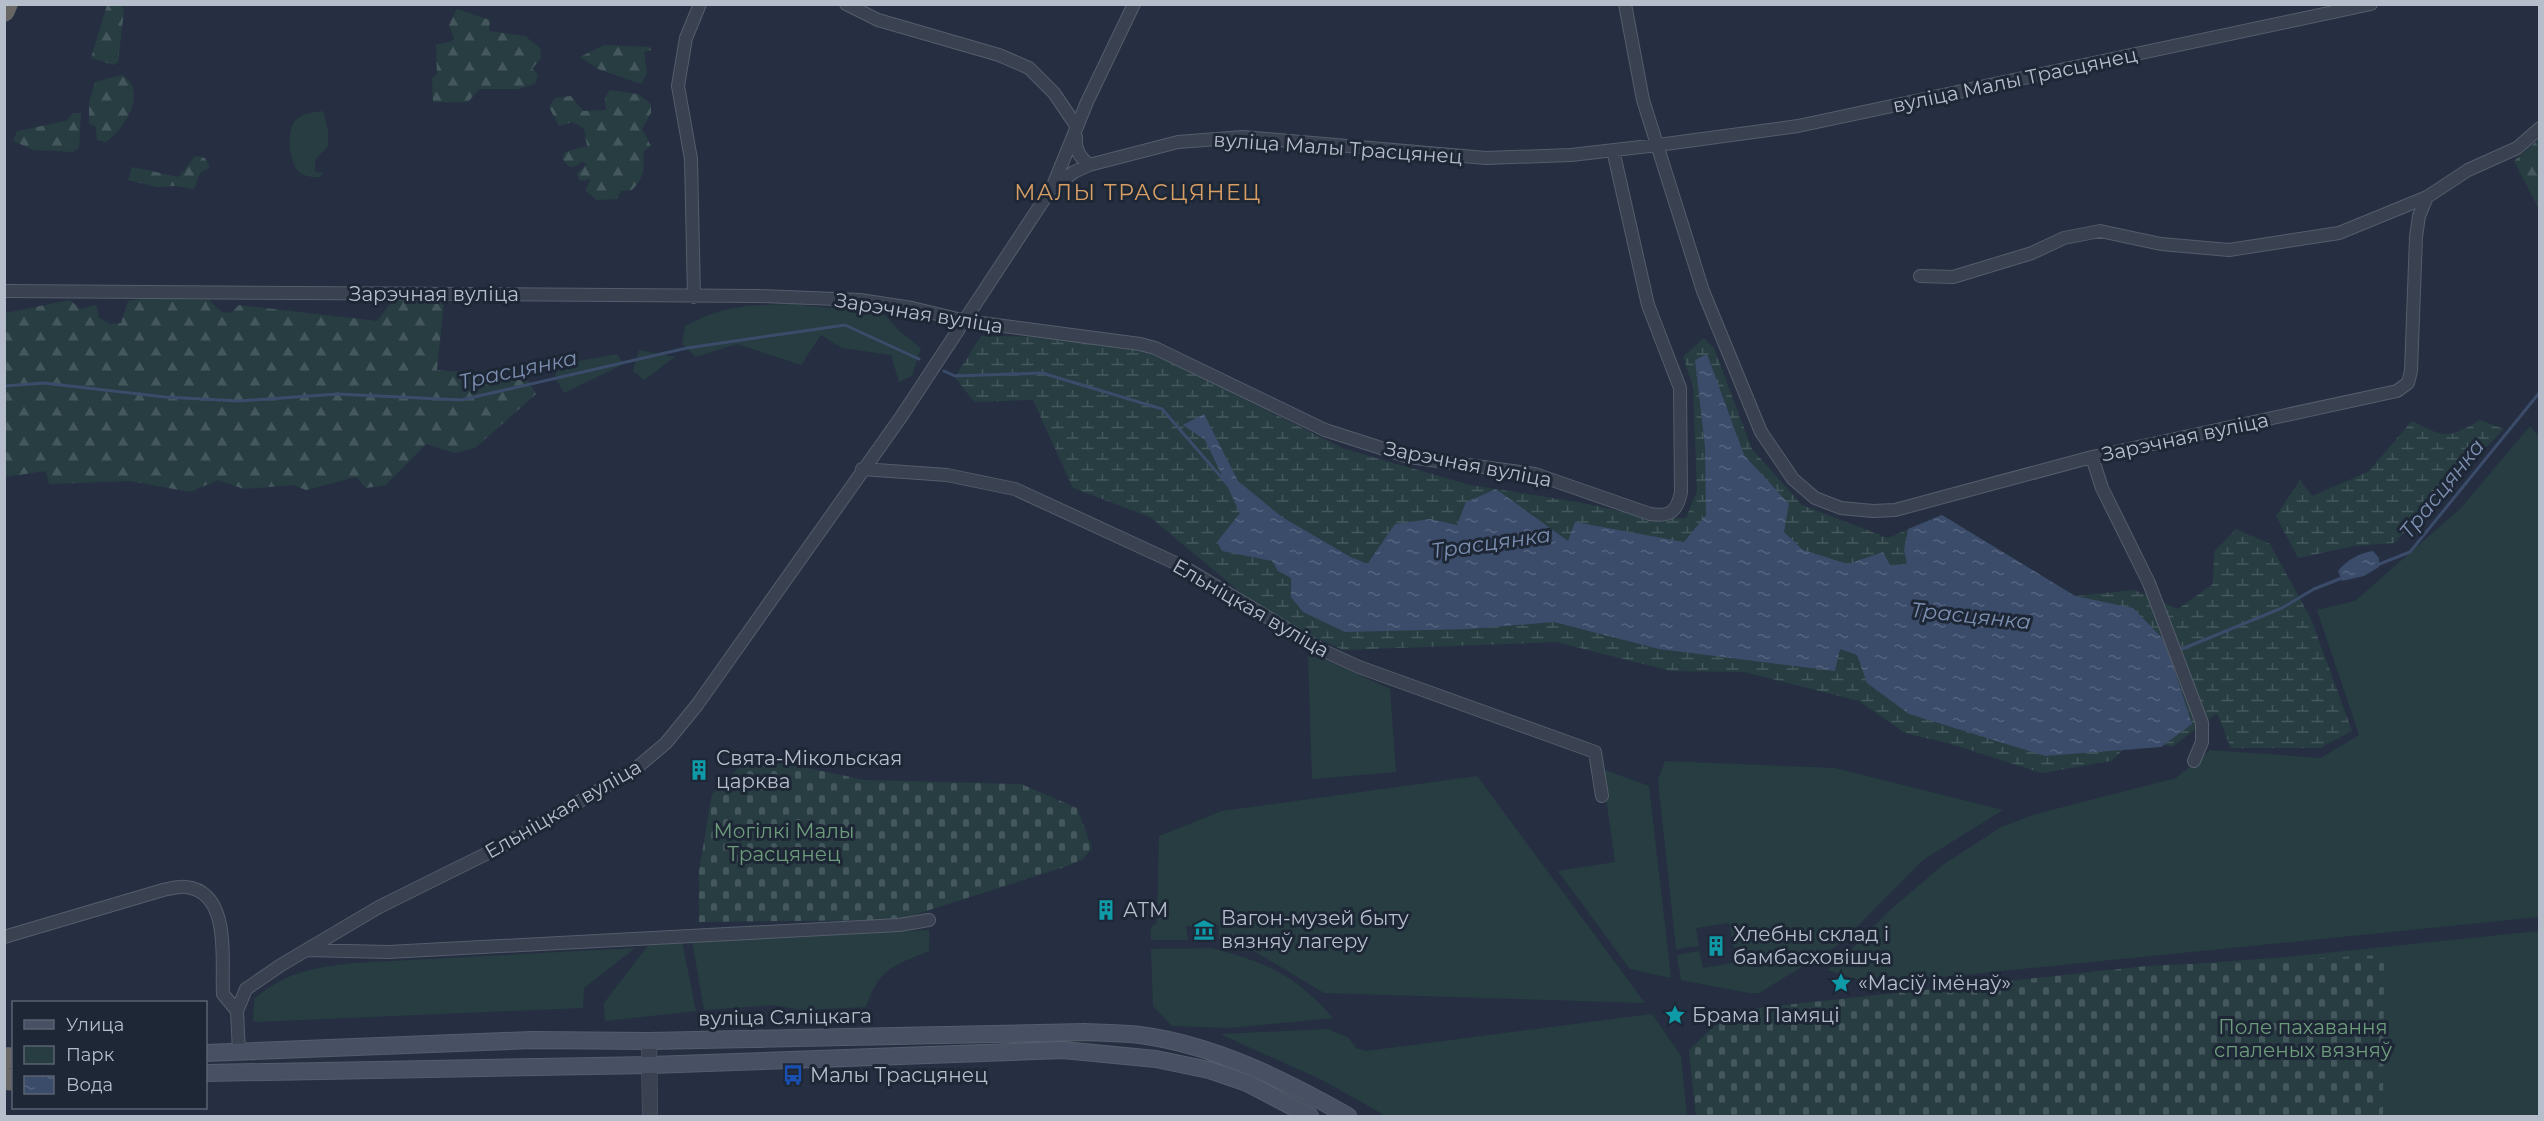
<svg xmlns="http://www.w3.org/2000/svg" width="2544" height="1121" viewBox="0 0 2544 1121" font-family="Montserrat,sans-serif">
  <defs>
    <pattern id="forest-firs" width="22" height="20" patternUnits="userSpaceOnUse" patternTransform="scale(1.5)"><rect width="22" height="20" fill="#273d42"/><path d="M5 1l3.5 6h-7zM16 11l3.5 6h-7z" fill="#44575c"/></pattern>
    <pattern id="wetland-marsh" width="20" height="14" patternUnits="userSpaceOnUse" patternTransform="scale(1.5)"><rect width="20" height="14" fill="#273d42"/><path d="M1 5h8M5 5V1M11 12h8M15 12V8" fill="none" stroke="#44575c"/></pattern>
    <pattern id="cemetery-stones" width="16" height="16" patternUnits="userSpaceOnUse" patternTransform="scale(1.5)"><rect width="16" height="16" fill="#273d42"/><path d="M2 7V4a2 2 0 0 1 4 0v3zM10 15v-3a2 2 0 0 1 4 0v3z" fill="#44575c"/></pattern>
    <pattern id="water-ripples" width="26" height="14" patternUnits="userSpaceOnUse" patternTransform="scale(1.5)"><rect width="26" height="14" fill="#3b4b6a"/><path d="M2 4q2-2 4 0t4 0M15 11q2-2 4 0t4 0" fill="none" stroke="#55637e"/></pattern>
  </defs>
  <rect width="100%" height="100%" fill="#252f41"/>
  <path fill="#273d42" d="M323 111 328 130V146L315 160V172L323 173 320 177C313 177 303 177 298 171 289 161 286 130 296 120 302 113 314 112 323 111Z
    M792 304 829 308 849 304 885 315 899 331 921 348 912 376 899 382 891 355 842 348 821 335 801 365 737 344 696 357 682 344 685 326C728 304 745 306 792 304Z
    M639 350 675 357 644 380 633 371Z
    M617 354 624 364 564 393 555 378 557 365Z
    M2530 426 2539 437V917L1872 984 1827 970 1839 962 1889 911 1944 864 2001 827 2036 814 2176 778 2210 750 2321 758 2359 735 2317 610 2355 601 2461 508Z
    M1308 652 1390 689 1396 772 1312 779Z
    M1665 761 1835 768 2003 810 1923 860 1841 943 1759 993H1749L1681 980 1677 955 1699 951 1703 968 1737 962 1729 923 1696 928 1699 946 1676 949 1658 780Z
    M1602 769 1649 786 1671 978 1630 969 1558 871 1615 862Z
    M1477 776 1645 1003 1324 993 1254 951 1219 940 1218 925 1186 926 1188 940H1151V927L1157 923 1159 836 1222 811Z
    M929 930V951C893 966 879 968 866 1007L802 1010 773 1005 704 1010 692 940Z
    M2539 931V1116H1696L1689 1050 2098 971 2286 957Z
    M682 941 696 1011 605 1021 604 1003 650 943Z
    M635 948 584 988 583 1008 253 1022 254 999C288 971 312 968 355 963Z
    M1212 948C1267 963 1294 974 1333 1018L1229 1028 1172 1026 1153 1006 1151 949Z
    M1652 1014 1681 1056 1687 1116H1386L1322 1080 1220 1034 1328 1029 1349 1038 1356 1048 1366 1051Z"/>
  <path fill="url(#forest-firs)" d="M107 5H122L124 11 118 62 113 65 91 58Z
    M457 9 490 20 489 31 525 36 540 48 541 58 532 69 538 74 535 84 518 89H479L468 102H433L432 79 437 74 436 45 452 41 454 38 449 25Z
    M604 45 650 47 651 50 644 52 647 74 641 84 598 69 580 57Z
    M122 75C149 92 124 129 106 142L97 140 96 127 89 123V102L95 82Z
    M610 90 638 94 651 104V113L642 129 651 146 643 152C645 168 644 178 632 190L621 191 617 199 596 200 585 190 591 179 580 181 577 174 587 163 581 162 576 166 570 167 562 159 565 152 587 146 584 128 572 122 559 126 549 107 555 98 571 96 583 111 606 110 605 97Z
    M73 113H81L79 147 73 152 34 150 13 141 17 131 66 121Z
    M2539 139V209L2514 161Z
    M195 156 205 158 210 167 200 173 194 189 175 186 157 187 128 180 132 167 179 177Z
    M152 297 209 300 222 312 231 313 239 305 377 321 393 300 444 302 437 370 462 372 492 380 525 375 536 394 475 448 455 453 426 444 386 485 366 488 356 477 306 490 293 485 244 489 218 480 190 492 130 481 49 484 46 471 5 477V313L70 300 80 309 96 305 99 318 111 324 121 323 128 301Z"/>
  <path fill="url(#wetland-marsh)" d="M981 336 1041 337 1115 344 1153 354 1345 449 1470 485 1578 502 1655 519 1686 518 1697 491 1693 386 1683 357 1704 338 1714 348 1752 449 1802 505 1888 538 1942 515 2075 596 2134 590 2178 609 2213 584 2214 552 2236 529 2270 544 2311 619 2352 731 2320 748H2231L2217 713 2172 747 2164 745 2161 747 2124 749 2111 761 2042 773 1951 744 1905 733 1859 701 1744 672 1671 671 1556 642 1343 650 1270 617 1150 517 1073 488 1033 400 974 402 955 377Z
    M2480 420 2504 429 2394 543 2354 546 2298 558 2276 516 2300 480 2312 496 2368 472 2412 421C2445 438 2448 439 2480 420Z"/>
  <path fill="url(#cemetery-stones)" d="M751 756 865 780 1021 784 1077 808 1092 848 1082 860 1064 867 898 920 699 922V871L712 794Z
    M2384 955 2383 1116H1696L1689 1050 1730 1011 2147 966Z"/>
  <path fill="url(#water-ripples)" d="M1707 354 1744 455 1789 504 1784 532 1803 550 1848 564 1883 552 1890 565 1907 564 1904 550 1908 529 1942 515 2075 596 2133 608 2165 641 2192 724 2161 747 2045 756 1909 714 1867 683 1857 655 1840 649 1835 671 1659 649 1554 622 1469 629 1345 632 1303 612 1291 597V578L1278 571 1272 561 1222 551 1217 542 1240 513 1205 440 1183 425 1204 414 1238 481 1282 517 1366 566 1395 524 1430 519 1457 525 1466 502 1496 489 1568 541 1575 522 1684 542 1706 515 1705 447 1695 360Z
    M2373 551 2379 558V567L2364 576 2342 581 2338 571C2347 560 2359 553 2373 551Z"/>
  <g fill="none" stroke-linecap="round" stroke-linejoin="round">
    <path stroke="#3b4b6a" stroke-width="3" d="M944 371 955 376 1042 373 1162 409 1228 485
      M4 386 44 383 165 397 239 401 337 394 461 400 687 348 845 325 919 359
      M1354 560 1371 567
      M2377 565 2410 552 2540 392
      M2182 649 2282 608 2314 589 2342 578"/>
    <g stroke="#545d6b" stroke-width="14">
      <path id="minor" d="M846 4 878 20 999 55 1029 68 1054 93 1077 127
        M1625 4 1643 100 1703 291 1761 432 1793 479 1815 498 1841 508 1873 511 1895 510 2092 457 2397 391 2408 383 2411 371 2416 237 2419 216 2427 197 2468 170 2517 148 2540 128
        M1076 137C1075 150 1079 156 1089 165
        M1052 188 1087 102 1134 4
        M1920 276 1953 277 2032 253 2064 238 2100 231 2161 244 2229 250 2339 233 2427 197
        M4 291 759 296 860 300 912 308 966 321 1140 344 1155 348 1325 430 1409 457 1535 474 1650 514C1670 517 1677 512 1681 492L1680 388 1648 305 1613 150
        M694 297 691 159 678 86 686 38 700 4
        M2092 457 2102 488 2149 583 2202 723V742L2194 761
        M862 469 947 475 1015 489 1184 567 1324 651 1359 667 1595 752 1602 796
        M4 937 163 890C170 889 179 886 186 887 232 892 221 962 223 994L237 1011 239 1052
        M307 950 388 952 899 925 929 920
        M237 1011 246 989 281 965 379 907 500 847 634 770 666 743 697 705 901 417 1051 189 1074 172 1089 165 1178 142 1243 137 1486 158 1571 155 1658 145 1798 126 2371 4"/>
    </g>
    <g stroke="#545d6b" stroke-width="16">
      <path id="tertiary" d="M649 1041 650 1116"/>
    </g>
    <g stroke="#545d6b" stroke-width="18">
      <path id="secondary" d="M206 1053 532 1040 649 1041 1085 1032C1103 1033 1122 1033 1140 1035 1214 1045 1283 1079 1348 1116
        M206 1073 651 1065 1063 1050 1156 1059 1209 1070 1247 1083 1310 1116"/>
    </g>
    <g stroke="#414a58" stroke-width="22">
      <path id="trunk" d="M4 11 7 4
        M4 1058H14
        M4 1079 14 1080"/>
    </g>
    <use href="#minor" stroke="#3a4251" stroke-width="12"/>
    <use href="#tertiary" stroke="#3a4251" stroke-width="15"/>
    <use href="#secondary" stroke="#485064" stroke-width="16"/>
    <use href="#trunk" stroke="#686664" stroke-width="21"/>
  </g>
  <defs>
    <g id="building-bare" transform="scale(1.62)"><path d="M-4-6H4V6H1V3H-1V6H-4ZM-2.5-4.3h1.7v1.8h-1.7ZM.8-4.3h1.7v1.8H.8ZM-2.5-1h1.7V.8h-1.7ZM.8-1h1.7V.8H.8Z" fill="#0f9aa8" stroke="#1e2736" stroke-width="2.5" paint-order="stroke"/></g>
    <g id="museum-bare" transform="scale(1.62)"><path d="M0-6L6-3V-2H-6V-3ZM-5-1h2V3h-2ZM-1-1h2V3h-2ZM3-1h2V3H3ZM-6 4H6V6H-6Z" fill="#0f9aa8" stroke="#1e2736" stroke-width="2.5" paint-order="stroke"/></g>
    <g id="sight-bare" transform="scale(1.62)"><path d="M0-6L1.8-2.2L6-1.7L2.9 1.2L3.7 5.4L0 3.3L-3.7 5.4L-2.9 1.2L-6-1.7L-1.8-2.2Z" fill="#0f9aa8" stroke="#1e2736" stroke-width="2.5" paint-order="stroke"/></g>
    <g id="bus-bare" transform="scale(1.62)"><path d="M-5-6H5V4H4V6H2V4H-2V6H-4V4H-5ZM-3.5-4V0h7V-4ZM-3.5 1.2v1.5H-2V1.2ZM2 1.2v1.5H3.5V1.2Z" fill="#1a4fb4" stroke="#1e2736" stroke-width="2.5" paint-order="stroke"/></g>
  </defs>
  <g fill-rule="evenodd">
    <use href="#building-bare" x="699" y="770"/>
    <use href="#building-bare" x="1106" y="910"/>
    <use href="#museum-bare" x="1204" y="930"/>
    <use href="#building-bare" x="1716" y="946"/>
    <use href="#sight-bare" x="1841" y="983"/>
    <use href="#sight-bare" x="1675" y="1015"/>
    <use href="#bus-bare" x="793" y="1075"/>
  </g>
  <g text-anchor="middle" stroke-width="6" stroke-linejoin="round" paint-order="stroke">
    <g font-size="20" fill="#b6bdcb" stroke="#1e2736">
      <text transform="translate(2015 80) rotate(-12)" y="7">вуліца Малы Трасцянец</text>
      <text transform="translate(1338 148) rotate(4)" y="7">вуліца Малы Трасцянец</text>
      <text x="434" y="301">Зарэчная вуліца</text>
      <text transform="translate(919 313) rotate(9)" y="7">Зарэчная вуліца</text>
      <text transform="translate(2185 437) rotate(-12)" y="7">Зарэчная вуліца</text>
      <text transform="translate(1468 464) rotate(11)" y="7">Зарэчная вуліца</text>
      <text transform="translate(1251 608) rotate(30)" y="7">Ельніцкая вуліца</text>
      <text transform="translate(563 809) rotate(-30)" y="7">Ельніцкая вуліца</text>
      <text transform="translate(785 1017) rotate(-1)" y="7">вуліца Сяліцкага</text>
    </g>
    <g font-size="20" fill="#b6bdcb" stroke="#1e2736" text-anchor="start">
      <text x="716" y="765">Свята-Мікольская<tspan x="716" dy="23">царква</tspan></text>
      <text x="1123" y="917">АТМ</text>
      <text x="1221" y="925">Вагон-музей быту<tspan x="1221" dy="23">вязняў лагеру</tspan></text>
      <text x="1733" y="941">Хлебны склад і<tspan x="1733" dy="23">бамбасховішча</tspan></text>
      <text x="1858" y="990">«Масіў імёнаў»</text>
      <text x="1692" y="1022">Брама Памяці</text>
      <text x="810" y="1082">Малы Трасцянец</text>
    </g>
    <g font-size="20" fill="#6d9c7b" stroke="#1e2736">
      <text x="784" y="838">Могілкі Малы<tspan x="784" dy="23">Трасцянец</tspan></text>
      <text x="2303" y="1034">Поле пахавання<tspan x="2303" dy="23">спаленых вязняў</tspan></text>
    </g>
    <g font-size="21" font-style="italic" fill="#7d90b2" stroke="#1e2736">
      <text transform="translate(518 370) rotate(-12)" y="7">Трасцянка</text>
      <text transform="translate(2442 489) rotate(-51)" y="7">Трасцянка</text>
      <text transform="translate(1491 543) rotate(-8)" y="7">Трасцянка</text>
      <text transform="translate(1971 616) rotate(6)" y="7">Трасцянка</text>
    </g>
    <g font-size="22" letter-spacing="1.5" fill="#d79e65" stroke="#1e2736">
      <text x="1138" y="200">МАЛЫ ТРАСЦЯНЕЦ</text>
    </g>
  </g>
  <rect width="2544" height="1121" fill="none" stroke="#b6bdcb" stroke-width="12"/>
  <rect x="12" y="1001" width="195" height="108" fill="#1e2736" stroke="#5b6372" stroke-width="1.5"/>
  <rect x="24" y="1020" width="30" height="9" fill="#485064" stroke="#5b6372" stroke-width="1.5"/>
  <text x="66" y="1031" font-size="18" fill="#b6bdcb">Улица</text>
  <rect x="24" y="1046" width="30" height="18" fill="#273d42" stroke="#5b6372" stroke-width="1.5"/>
  <text x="66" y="1061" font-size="18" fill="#b6bdcb">Парк</text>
  <rect x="24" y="1076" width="30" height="18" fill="url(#water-ripples)" stroke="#5b6372" stroke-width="1.5"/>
  <text x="66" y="1091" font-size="18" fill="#b6bdcb">Вода</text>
</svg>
